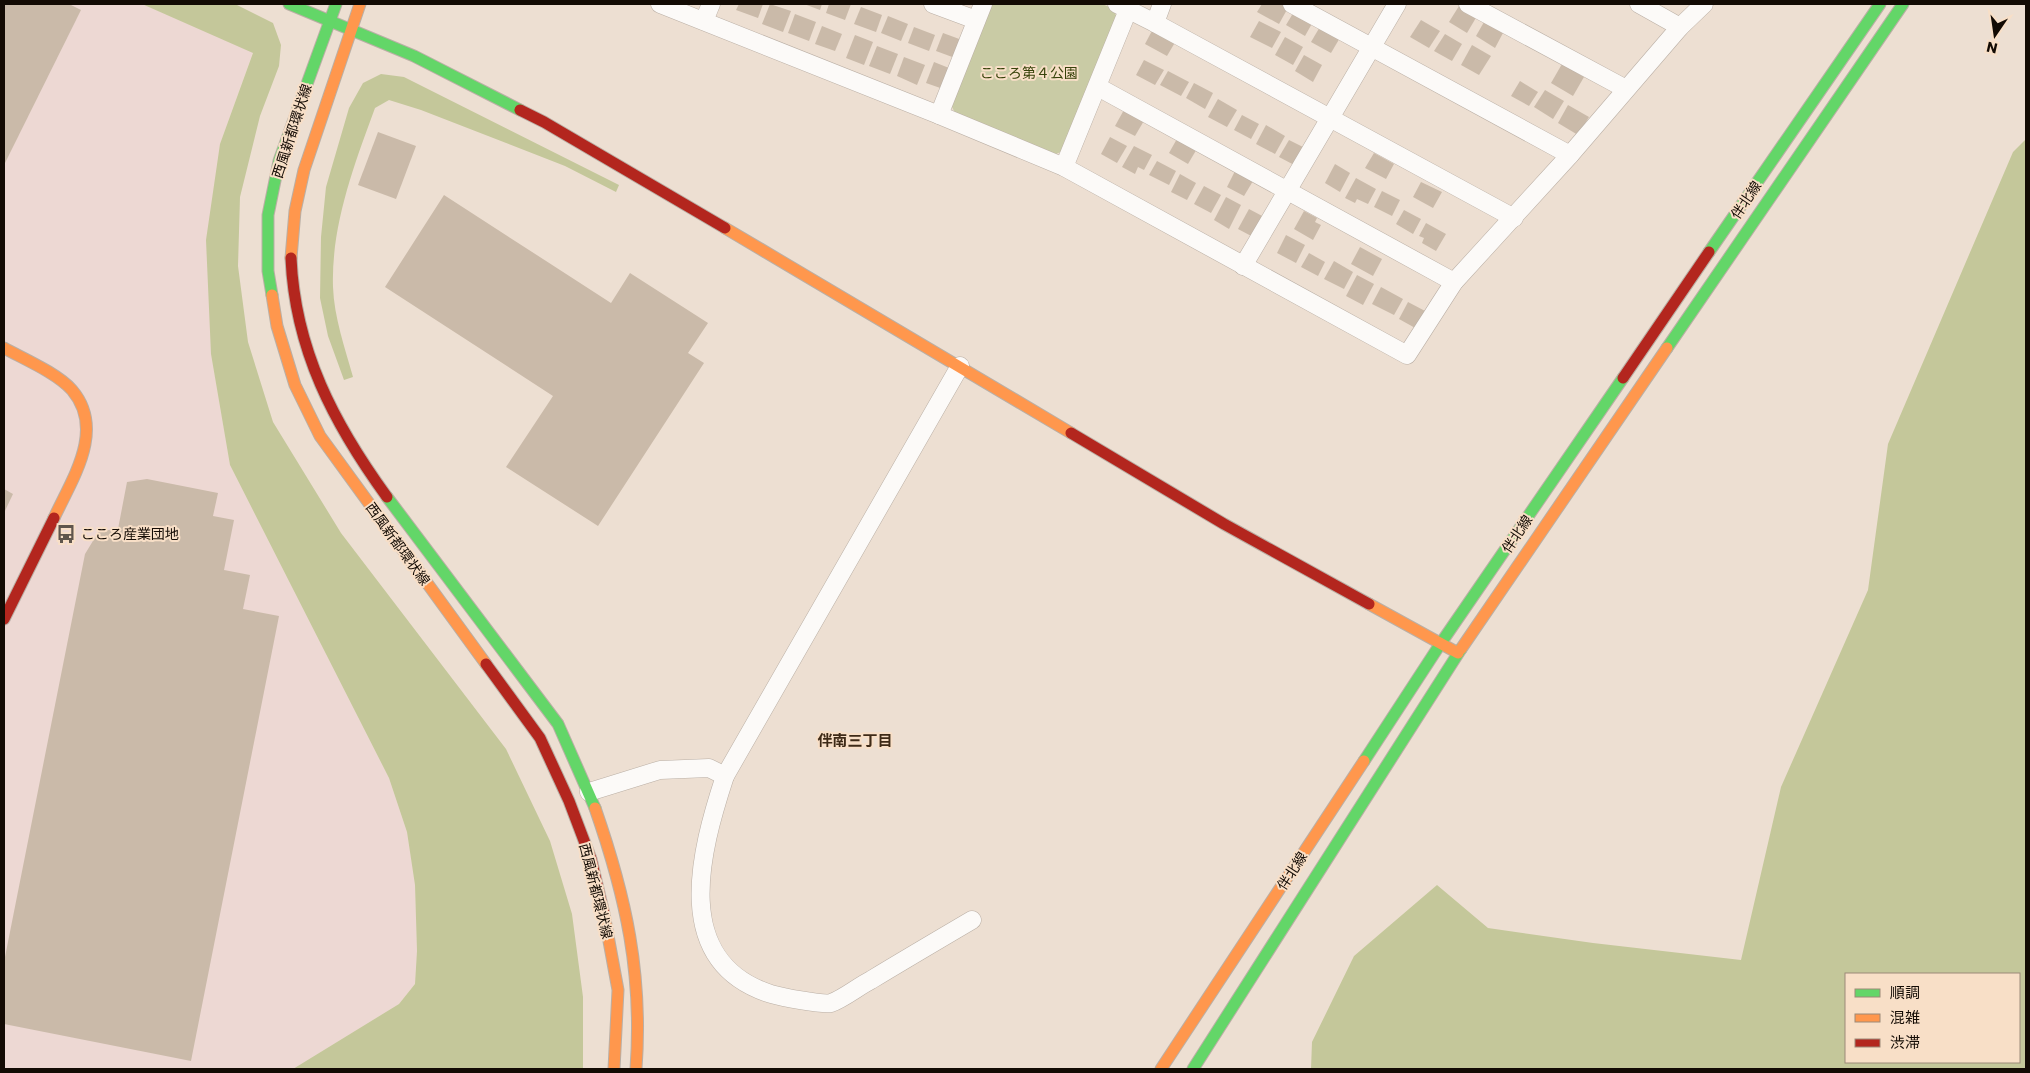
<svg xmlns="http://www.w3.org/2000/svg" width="2030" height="1073" viewBox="0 0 2030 1073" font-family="Poppins,'Noto Sans JP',sans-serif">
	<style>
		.industrial { fill: #edd8d3 }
		.green { fill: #c9cba5 }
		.forest { fill: #c4c79a; fill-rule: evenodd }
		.building { fill: #cabaa9 }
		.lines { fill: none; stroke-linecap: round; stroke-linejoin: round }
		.street-casing { stroke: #baafa5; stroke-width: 19 }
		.fast-casing { stroke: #baafa5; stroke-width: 13 }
		.slow-casing { stroke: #baafa5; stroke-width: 13 }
		.jam-casing { stroke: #baafa5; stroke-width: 13 }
		.street { stroke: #fcfaf8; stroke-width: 18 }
		.fast { stroke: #63d668; stroke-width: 11 }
		.slow { stroke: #ff974d; stroke-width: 11 }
		.jam { stroke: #b3261e; stroke-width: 11 }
		.labels { text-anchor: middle; stroke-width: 4; stroke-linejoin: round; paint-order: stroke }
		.park-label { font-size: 14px; fill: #37420a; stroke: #f8dfc7 }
		.street-label { font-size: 14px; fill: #130b04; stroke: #f8dfc7 }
		.poi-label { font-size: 14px; fill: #130b04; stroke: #f8dfc7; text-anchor: start }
		.neighbourhood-label { font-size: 15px; font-weight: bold; fill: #3e2a17; stroke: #f8dfc7 }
	</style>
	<rect width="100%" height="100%" fill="#eddfd2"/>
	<polygon class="industrial" points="4,4 142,4 253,52 220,144 211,354 230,465 389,778 407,832 415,885 417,951 415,984 399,1004 293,1069 4,1069"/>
	<polygon class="green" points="989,4 1102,4 1112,8 1118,19 1068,149 1056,154 955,113 950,103"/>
	<g class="forest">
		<polygon points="142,4 235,4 273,23 281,45 279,66 260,116 240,197 238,266 248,342 273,422 341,533 506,749 550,841 572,914 583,997 583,1069 293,1069 399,1004 415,984 417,951 415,885 407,832 389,778 230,465 211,354 206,240 220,144 253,53"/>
		<path d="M 381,74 L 404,77 L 619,185 L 616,192 L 565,166 L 421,110 L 389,100 L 375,108 C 354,165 331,226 333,287 C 334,317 345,348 353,377 L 344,380 L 328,336 L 320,298 L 321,237 L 326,187 L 349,108 L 363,83 Z"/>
		<path d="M 2026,139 L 2026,1069 L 1311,1069 L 1312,1042 L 1354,956 L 1437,885 L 1488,928 L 1593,943 L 1741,960 L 1781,787 L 1868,590 L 1888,444 L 2013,152 ZM 1846,974 L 2019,974 L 2019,1062 L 1846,1062 Z"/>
	</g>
	<g class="building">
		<polygon points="4,4 69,4 81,10 4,165"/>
		<polygon points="739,4 763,4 758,18 736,10"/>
		<polygon points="770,4 791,11 783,32 762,24"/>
		<polygon points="804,4 822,4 820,10"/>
		<polygon points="829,4 851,4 845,20 826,13"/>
		<polygon points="1262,4 1284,4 1289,6 1279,24 1257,12"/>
		<polygon points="1459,6 1477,16 1467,33 1449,22"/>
		<polygon points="861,7 882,15 876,32 854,24"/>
		<polygon points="1295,10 1314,20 1305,36 1286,25"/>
		<polygon points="795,14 816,22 809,41 788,33"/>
		<polygon points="888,16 908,24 901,41 881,33"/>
		<polygon points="1421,20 1440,31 1429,48 1410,37"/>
		<polygon points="1259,21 1281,32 1272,48 1250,37"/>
		<polygon points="1484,22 1503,33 1495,48 1476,36"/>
		<polygon points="1321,25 1341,36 1331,53 1311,42"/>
		<polygon points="822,26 842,34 835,51 815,44"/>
		<polygon points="914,27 935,35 929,51 908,43"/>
		<polygon points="1154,27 1177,39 1167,56 1145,44"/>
		<polygon points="943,33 962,40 955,58 936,51"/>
		<polygon points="1445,34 1462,44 1452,61 1434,51"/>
		<polygon points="855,35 873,42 864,65 846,58"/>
		<polygon points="1285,37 1303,47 1293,65 1275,55"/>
		<polygon points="1472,45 1491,56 1479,75 1461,65"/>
		<polygon points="877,46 898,54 890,74 869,66"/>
		<polygon points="1304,55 1322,65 1313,82 1295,71"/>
		<polygon points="904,57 925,65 917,85 897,76"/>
		<polygon points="1144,60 1164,70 1155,85 1136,75"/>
		<polygon points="934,62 954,70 946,90 926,83"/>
		<polygon points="1562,64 1584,77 1573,96 1551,83"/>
		<polygon points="1168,71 1189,82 1181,96 1160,85"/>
		<polygon points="1520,81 1538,92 1529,106 1511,96"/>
		<polygon points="1194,83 1213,93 1205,109 1186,98"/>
		<polygon points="1545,90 1564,101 1553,119 1534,107"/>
		<polygon points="1218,99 1237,110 1227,127 1208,117"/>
		<polygon points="1568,105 1589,117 1578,135 1558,123"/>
		<polygon points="1125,108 1145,119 1135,136 1115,126"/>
		<polygon points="1242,115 1259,124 1251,139 1234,130"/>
		<polygon points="1266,125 1285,136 1275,154 1256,144"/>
		<polygon points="378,132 416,146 396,199 358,185"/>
		<polygon points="1110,137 1127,146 1117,163 1101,154"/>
		<polygon points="1178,137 1198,147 1188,164 1169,153"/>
		<polygon points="1289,140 1307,149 1298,167 1279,157"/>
		<polygon points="1134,146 1152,155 1144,170 1138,167 1135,174 1122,167"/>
		<polygon points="1374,153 1394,164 1386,179 1365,168"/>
		<polygon points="1157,161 1176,171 1169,185 1149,175"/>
		<polygon points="1335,164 1350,173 1340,192 1325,183"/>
		<polygon points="1235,171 1253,181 1244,196 1227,187"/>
		<polygon points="1180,174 1196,183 1187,200 1171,192"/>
		<polygon points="1356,178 1376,189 1368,204 1357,199 1355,203 1345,198"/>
		<polygon points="1421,182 1442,192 1433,208 1413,197"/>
		<polygon points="1204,186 1221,195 1211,213 1194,204"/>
		<polygon points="1382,191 1400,200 1392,216 1374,207"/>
		<polygon points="444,195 611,303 630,273 708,323 688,353 704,363 598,526 506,467 553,396 385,287"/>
		<polygon points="1226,197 1241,205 1229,229 1214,220"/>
		<polygon points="1249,209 1266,218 1255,238 1238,229"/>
		<polygon points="1404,210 1421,219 1413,234 1396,224"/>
		<polygon points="1304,211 1317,218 1315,222 1321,225 1313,240 1294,229"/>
		<polygon points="1426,223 1446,234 1436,251 1422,243 1424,238 1419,236"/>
		<polygon points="1286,235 1305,245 1296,263 1277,253"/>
		<polygon points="1360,247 1382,259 1373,276 1351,264"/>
		<polygon points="1309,253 1325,262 1318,276 1301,267"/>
		<polygon points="1334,261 1353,272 1344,289 1324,279"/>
		<polygon points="1357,275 1374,284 1363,305 1346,296"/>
		<polygon points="1381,287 1403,299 1394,315 1372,304"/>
		<polygon points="1408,302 1427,312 1417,329 1399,319"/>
		<polygon points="147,479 218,493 213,516 234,520 224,570 250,575 243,609 279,616 191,1061 4,1024 4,962 85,554 99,531 118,529 127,482"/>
		<polygon points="4,489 13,494 4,513"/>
	</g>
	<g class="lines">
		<g class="street-casing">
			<g id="street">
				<polyline points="660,4 939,115 983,4"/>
				<polyline points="933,4 976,20"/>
				<polyline points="1117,4 1155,23 1514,218"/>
				<polyline points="1292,4 1570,155"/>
				<polyline points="1468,4 1626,89"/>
				<polyline points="1639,4 1680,27"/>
				<polyline points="704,21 711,4"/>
				<polyline points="1155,23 1162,4"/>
				<polyline points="1098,87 1454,282"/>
				<polyline points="939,115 1064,167 1407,355 1454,282 1570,155 1680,27 1704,4"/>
				<polyline points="1064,167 1128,10"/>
				<polyline points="1243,266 1397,4"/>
				<path d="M 960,366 L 725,776 C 700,852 670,962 771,994 C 781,997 823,1005 831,1003 C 843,999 859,986 871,980 C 904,960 938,940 972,920"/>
				<polyline points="589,792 660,770 709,768 725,776"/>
			</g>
		</g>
		<g class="fast-casing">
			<g id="fast">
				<polyline points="289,4 414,56 520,110"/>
				<polyline points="1709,252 1880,4"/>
				<polyline points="272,295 268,271 268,215 279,161 336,4"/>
				<polyline points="1667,348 1903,4"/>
				<polyline points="387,497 558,724 595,808"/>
				<polyline points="1364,761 1441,643 1623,378"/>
				<polyline points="1193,1069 1461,649"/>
			</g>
		</g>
		<g class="slow-casing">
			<g id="slow">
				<polyline points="725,228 1071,433"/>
				<polyline points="291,258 295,211 304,170 360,4"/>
				<polyline points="272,295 277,326 295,385 320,436 486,664"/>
				<path d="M 4,348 C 24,359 57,373 72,390 C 106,430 72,479 54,518"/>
				<polyline points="1369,604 1458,653"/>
				<polyline points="1461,649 1667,348"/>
				<path d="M 595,808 C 626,897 643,974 636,1069"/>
				<polyline points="604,914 618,990 614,1069"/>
				<polyline points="1161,1069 1364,761"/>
			</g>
		</g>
		<g class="jam-casing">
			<g id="jam">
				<polyline points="520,110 544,122 725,228"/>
				<path d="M 291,258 C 295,350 334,424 387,497"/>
				<polyline points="1623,378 1709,252"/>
				<polyline points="1071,433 1224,524 1369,604"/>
				<polyline points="4,619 54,518"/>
				<polyline points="486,664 540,738 569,801 591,859 604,914"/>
			</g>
		</g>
		<use href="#street" class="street"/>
		<use href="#fast" class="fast"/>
		<use href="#slow" class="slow"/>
		<use href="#jam" class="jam"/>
	</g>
	<defs>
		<g id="bus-bare" transform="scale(1.5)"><path d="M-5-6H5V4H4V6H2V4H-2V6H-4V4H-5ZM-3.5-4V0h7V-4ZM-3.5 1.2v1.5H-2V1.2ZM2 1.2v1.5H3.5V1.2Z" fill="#5f554c" stroke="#f8dfc7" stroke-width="2.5" paint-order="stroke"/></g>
	</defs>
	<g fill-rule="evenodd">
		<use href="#bus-bare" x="66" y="534"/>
	</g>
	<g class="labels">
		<g class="park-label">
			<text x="1029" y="78">こころ第４公園</text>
		</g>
		<g class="street-label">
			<text transform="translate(292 131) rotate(-72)" y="5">西風新都環状線</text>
			<text transform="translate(1746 200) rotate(-56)" y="5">伴北線</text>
			<text transform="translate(1517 534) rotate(-56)" y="5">伴北線</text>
			<text transform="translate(398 544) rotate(54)" y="5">西風新都環状線</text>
			<text transform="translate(1292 871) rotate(-57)" y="5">伴北線</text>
			<text transform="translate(596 891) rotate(76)" y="5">西風新都環状線</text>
		</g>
		<g class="poi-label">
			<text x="81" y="539">こころ産業団地</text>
		</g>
		<g class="neighbourhood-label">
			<text x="855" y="746">伴南三丁目</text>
		</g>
	</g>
	<rect width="2030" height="1073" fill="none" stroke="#130b04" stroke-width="10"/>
	<rect x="1845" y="973" width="175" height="90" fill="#f8dfc7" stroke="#9c8a79"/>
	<rect x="1855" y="989" width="25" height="8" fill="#63d668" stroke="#9c8a79"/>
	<text x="1890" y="998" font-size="15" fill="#130b04">順調</text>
	<rect x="1855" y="1014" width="25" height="8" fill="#ff974d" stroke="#9c8a79"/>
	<text x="1890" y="1023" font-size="15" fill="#130b04">混雑</text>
	<rect x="1855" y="1039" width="25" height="8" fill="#b3261e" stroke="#9c8a79"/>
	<text x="1890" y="1048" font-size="15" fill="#130b04">渋滞</text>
	<g transform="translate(1995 35) rotate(193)" stroke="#f8dfc7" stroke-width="4" paint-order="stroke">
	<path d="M0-4L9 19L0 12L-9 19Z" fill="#130b04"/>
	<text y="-8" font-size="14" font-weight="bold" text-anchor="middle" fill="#130b04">N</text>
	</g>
</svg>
